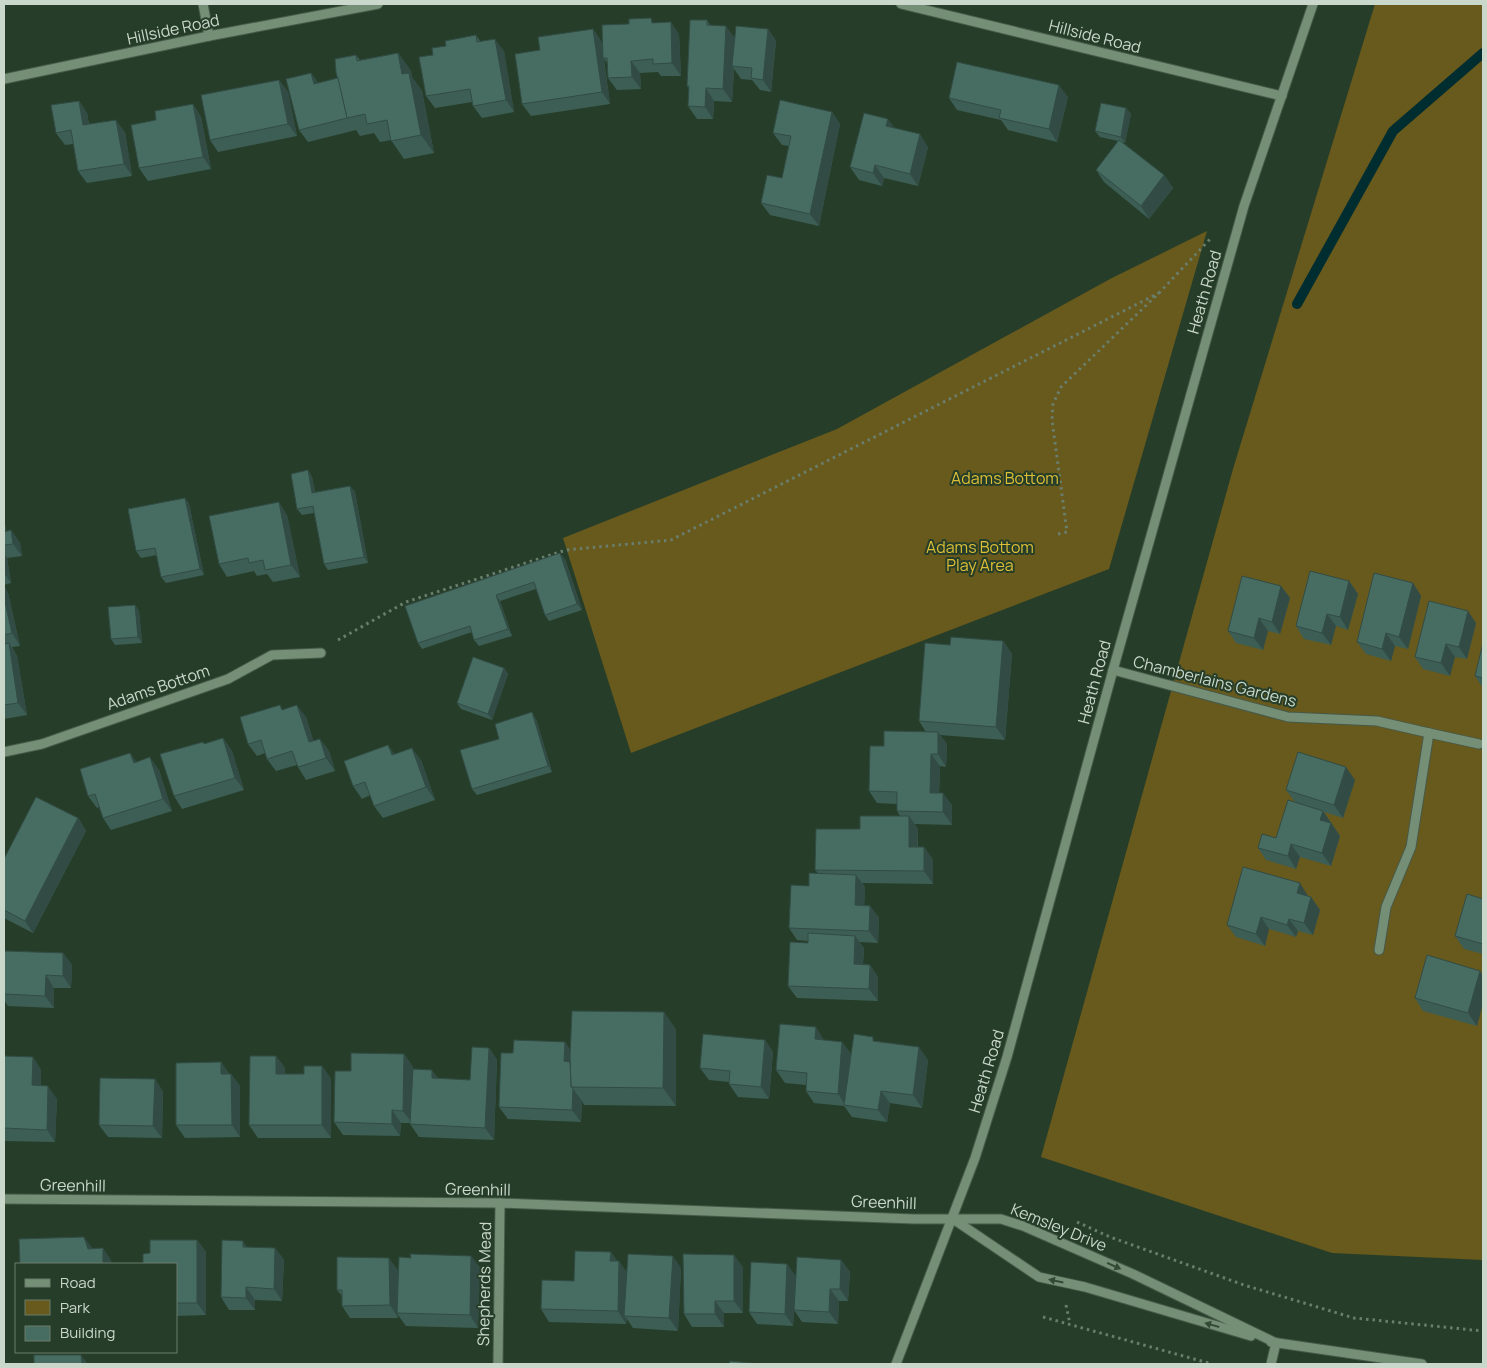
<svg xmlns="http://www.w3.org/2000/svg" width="1487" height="1368" viewBox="0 0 1487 1368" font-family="Manrope,sans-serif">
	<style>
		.green { fill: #68591d }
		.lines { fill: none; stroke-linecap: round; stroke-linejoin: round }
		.stream { stroke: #002d2f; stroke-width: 10 }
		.minor-casing { stroke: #465a49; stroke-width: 11 }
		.path { stroke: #6a7e6c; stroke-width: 3; stroke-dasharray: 2.5 4; stroke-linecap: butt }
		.minor { stroke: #758f77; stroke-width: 9 }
		.wall { fill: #3d5e54 }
		.shaded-wall { fill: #324c45 }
		.building { fill: #476d62; stroke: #324c45 }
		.oneway { fill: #324a35 }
		.labels { text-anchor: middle; stroke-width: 4; stroke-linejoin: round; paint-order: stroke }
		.street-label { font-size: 16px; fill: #cad8cb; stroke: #263e29 }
		.park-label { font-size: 16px; fill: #ddbe36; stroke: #263e29 }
	</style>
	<rect width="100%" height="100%" fill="#263e29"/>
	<g class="green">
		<polygon points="1375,4 1483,4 1483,1260 1332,1253 1041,1157 1233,469"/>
		<polygon points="1207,231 1109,569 631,753 563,538 837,429 1110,279"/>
	</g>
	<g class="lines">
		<polyline class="stream" points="1297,304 1393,131 1483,53"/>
		<g class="minor-casing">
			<g id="minor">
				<polyline points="203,4 209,36"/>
				<polyline points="901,4 1282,96"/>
				<polyline points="4,79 209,36 378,4"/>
				<polyline points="1113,670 1288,717 1377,721 1429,733 1411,847 1386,907 1379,950"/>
				<polyline points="1429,733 1479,744"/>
				<polyline points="4,752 42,744 228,679 272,655 321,653"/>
				<polyline points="4,1199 500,1203 914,1219 1001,1219 1023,1226 1133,1274 1276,1343"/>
				<polyline points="953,1219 1039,1277 1085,1287 1251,1336"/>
				<polyline points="1271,1342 1422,1364"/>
				<polyline points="498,1364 500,1203"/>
				<polyline points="896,1364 975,1158 1007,1057 1113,670 1244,206 1313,4"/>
				<polyline points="1271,1364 1276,1343"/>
			</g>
		</g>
		<g class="path">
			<polyline points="1058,534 1067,532 1052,420 1053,404 1061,387 1159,293 1212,237"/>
			<polyline points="338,640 406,602 566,550 671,540 1159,293"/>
			<polyline points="1077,1222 1110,1237 1244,1285 1354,1318 1483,1331"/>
			<polyline points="1066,1305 1070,1324"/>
			<polyline points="1043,1317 1212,1364"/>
		</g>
		<use href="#minor" class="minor"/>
	</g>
	<g class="wall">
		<polygon points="707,20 710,25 735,38 768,29 776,41 771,92 760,90 752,80 741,79 734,69 732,102 714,101 713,119 697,119 688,106 689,89 687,86"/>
		<polygon points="655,23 679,34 681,76 661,76 658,72 640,73 641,89 617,90 608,78 608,64 604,59 610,104 531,116 522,104 540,50 593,29 601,41 603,53"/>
		<polygon points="476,35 480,41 504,51 514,112 482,118 473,106 472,102 435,108 426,96 433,55 446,46"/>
		<polygon points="398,53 411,71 412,77 422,91 434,153 404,159 391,140 380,142 374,133 360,136 356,130 308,142 299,130 311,73 318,83 338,78 356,55 360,60"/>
		<polygon points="279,80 288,92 297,136 218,152 210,140"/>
		<polygon points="1068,97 1057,142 1008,130 1001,120 957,110 949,98"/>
		<polygon points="79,101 87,113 89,124 125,132 132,176 87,183 78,171 73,144 65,145 56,133"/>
		<polygon points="193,104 201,117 211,169 148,181 139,168 156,120"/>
		<polygon points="1126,108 1131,114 1125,143 1122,142 1164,175 1173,188 1149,219 1104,182 1096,170 1118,141 1100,137 1095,131"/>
		<polygon points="832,112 840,124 819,226 770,215 761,203 782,178 789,146 782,145 773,133"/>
		<polygon points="895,128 928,147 918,186 884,178 882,186 859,180 850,167"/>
		<polygon points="308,470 312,477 315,492 350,486 355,492 368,563 328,570 324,564 314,513 302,515 297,509"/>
		<polygon points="185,498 189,504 204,575 166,583 161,577 157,555 141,558 136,551"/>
		<polygon points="287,515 300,577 273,582 267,574 257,576 254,571 227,577 219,564"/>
		<polygon points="4,518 6,531 11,530 20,543 22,556 7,558 11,583 4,585"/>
		<polygon points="565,559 582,610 549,621 545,615 536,589 500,601 512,636 479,646 474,640 472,632 422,649 418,643 405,606"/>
		<polygon points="1349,581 1358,594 1348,630 1336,626 1331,645 1304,639 1296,626"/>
		<polygon points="1413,583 1421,596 1408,649 1395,646 1391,661 1366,654 1357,642"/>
		<polygon points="4,586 8,593 20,646 12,647 17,656 27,715 4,719"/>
		<polygon points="1281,586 1290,598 1280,634 1268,631 1263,650 1236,643 1228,631"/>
		<polygon points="135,605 139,611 142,643 115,645 111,639"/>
		<polygon points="1476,623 1467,659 1455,657 1450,676 1423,669 1415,657"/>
		<polygon points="1003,641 1012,654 1005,740 940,735 947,744 946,767 940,766 939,793 952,805 952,825 914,824 918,829 918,847 924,847 933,860 933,884 862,883 865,887 864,905 870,906 879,918 878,943 859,942 864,948 863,964 870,965 878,977 878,1001 797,998 788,986 808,943 808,941 797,940 789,928 809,886 818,873 815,870 860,829 900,816 897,811 897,804 877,803 869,791 884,746 926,732 919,721 950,645"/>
		<polygon points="1483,643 1483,688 1475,676"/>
		<polygon points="504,668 508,674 492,720 461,709 457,703"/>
		<polygon points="283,709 306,717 313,741 320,739 329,751 335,771 306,780 298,767 297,765 276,771 267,759 265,753 257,756 248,744"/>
		<polygon points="536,719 552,772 477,795 472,789 499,739"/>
		<polygon points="223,738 232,751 244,790 182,809 174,796 203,742 205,744"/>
		<polygon points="388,745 394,754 421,760 435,800 383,818 374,806 370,795 362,799 353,786"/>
		<polygon points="130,753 136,762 159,770 172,811 111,830 103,818 99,807 97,808 88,796"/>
		<polygon points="1355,780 1343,818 1324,812 1340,836 1331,866 1300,857 1296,869 1266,860 1258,848 1276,838 1295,802 1286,790"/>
		<polygon points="78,818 86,831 33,933 4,918 4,859"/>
		<polygon points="1308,896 1311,897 1320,910 1313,935 1298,931 1296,937 1269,929 1265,946 1236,937 1227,925"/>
		<polygon points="1483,899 1483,954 1464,949 1455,936"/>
		<polygon points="4,951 63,953 72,965 71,988 54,988 54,1008 8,1006 4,1000"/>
		<polygon points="1480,971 1483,976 1477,1026 1423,1011 1415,998"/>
		<polygon points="664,1012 676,1030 676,1106 584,1105 582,1101 581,1122 508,1119 499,1107 513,1053 565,1042 570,1050"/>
		<polygon points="765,1040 773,1052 769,1099 738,1097 729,1084 729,1082 709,1080 700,1068"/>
		<polygon points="824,1040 842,1042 851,1054 876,1041 928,1060 922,1108 890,1103 887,1122 852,1117 844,1106 814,1103 806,1091 806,1085 785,1083 776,1070"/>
		<polygon points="489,1048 497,1060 494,1140 419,1137 410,1124 410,1123 401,1123 400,1136 343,1135 334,1122 351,1071 404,1054 413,1067 413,1069 438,1078 470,1080"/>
		<polygon points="4,1056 33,1057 41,1070 41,1086 57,1099 55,1142 4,1141"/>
		<polygon points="276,1056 285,1068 285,1074 304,1074 322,1066 331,1079 331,1138 258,1138 249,1125"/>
		<polygon points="221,1062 229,1074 231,1074 240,1086 240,1137 185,1138 176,1125"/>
		<polygon points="155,1079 163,1092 162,1138 108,1137 99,1125"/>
		<polygon points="197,1240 206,1252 206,1315 176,1316 176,1264 150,1253"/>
		<polygon points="247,1247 275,1248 284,1260 282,1301 255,1300 255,1310 229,1310 221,1297"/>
		<polygon points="611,1252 617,1261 627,1272 681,1268 678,1331 633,1328 627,1319 626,1324 549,1322 541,1309 574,1281"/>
		<polygon points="471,1256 480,1268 478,1328 406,1326 398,1315 398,1318 350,1318 342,1306 342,1296 337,1290 398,1270 411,1258"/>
		<polygon points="841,1260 850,1272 848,1301 839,1301 838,1324 802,1322 794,1310 793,1326 757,1324 749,1312 796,1276"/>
		<polygon points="743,1267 743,1313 724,1313 724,1327 692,1327 684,1314"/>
	</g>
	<g class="shaded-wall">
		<polygon points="671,22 679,34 681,76 672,63"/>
		<polygon points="726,26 735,38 732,66 734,69 732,102 723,89"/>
		<polygon points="593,29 601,41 610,104 602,92"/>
		<polygon points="768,29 776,41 771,92 763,80"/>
		<polygon points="495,39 504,51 514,112 506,100"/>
		<polygon points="398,53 411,71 412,77 422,91 434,153 421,135 402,74"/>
		<polygon points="631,61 640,73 641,89 632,77"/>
		<polygon points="311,73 320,86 314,84"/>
		<polygon points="279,80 288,92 297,136 288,124"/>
		<polygon points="1059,85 1068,97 1057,142 1049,129"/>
		<polygon points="706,88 714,101 713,119 705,107"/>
		<polygon points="79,101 87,113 91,138 83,125"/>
		<polygon points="193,104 201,117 211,169 203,157"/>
		<polygon points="1126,108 1131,114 1125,143 1121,137"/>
		<polygon points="832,112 840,124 819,226 810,214"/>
		<polygon points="888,119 897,131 886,126"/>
		<polygon points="116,120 125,132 132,176 124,164"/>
		<polygon points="920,134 928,147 918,186 910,174"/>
		<polygon points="875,165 884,178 882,186 873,173"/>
		<polygon points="1164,175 1173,188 1149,219 1141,206"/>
		<polygon points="308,470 312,477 317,499 312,493"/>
		<polygon points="350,486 355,492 368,563 364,557"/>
		<polygon points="185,498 189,504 204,575 200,569"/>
		<polygon points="279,502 287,515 300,577 291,565"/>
		<polygon points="4,518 7,536 4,532"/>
		<polygon points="11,530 20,543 22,556 13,544"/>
		<polygon points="560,553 565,559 582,610 577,604"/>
		<polygon points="4,554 7,558 11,583 4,573"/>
		<polygon points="1349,581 1358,594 1348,630 1340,617"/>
		<polygon points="1413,583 1421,596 1408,649 1399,637"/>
		<polygon points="4,586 8,593 20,646 12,633 4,598"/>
		<polygon points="1281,586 1290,598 1280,634 1272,622"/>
		<polygon points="496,595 500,601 512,636 508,629"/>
		<polygon points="135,605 139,611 142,643 138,637"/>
		<polygon points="1468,611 1476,623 1467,659 1459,647"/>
		<polygon points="1327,614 1336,626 1331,645 1322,633"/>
		<polygon points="1259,618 1268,631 1263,650 1254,638"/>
		<polygon points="1386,633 1395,646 1391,661 1382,649"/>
		<polygon points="1003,641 1012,654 1005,740 996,727"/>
		<polygon points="9,643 17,656 27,715 18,703"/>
		<polygon points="1446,644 1455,657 1450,676 1441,663"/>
		<polygon points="504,668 508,674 492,720 488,714"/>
		<polygon points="297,705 306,717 318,755 309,742"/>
		<polygon points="532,712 536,719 552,772 548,766"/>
		<polygon points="938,732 947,744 946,767 938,754"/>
		<polygon points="223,738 232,751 244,790 235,778"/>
		<polygon points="320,739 329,751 335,771 326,758"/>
		<polygon points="388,745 397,758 392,755"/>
		<polygon points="412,748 421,760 435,800 426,787"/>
		<polygon points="130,753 139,766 134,763"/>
		<polygon points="931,754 940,766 939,805 930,793"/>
		<polygon points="150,757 159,770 172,811 163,799"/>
		<polygon points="1346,767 1355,780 1343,818 1334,805"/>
		<polygon points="943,793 952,805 952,825 943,812"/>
		<polygon points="1323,811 1340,836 1331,866 1322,853 1320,820"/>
		<polygon points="909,816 918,829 917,859 909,847"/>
		<polygon points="78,818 86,831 33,933 25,921"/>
		<polygon points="1291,844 1300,857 1296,869 1288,856"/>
		<polygon points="924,847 933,860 933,884 924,871"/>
		<polygon points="856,875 865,887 864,917 855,905"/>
		<polygon points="1300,883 1308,896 1305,906 1297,893"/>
		<polygon points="1311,897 1320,910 1313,935 1304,923"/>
		<polygon points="870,906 879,918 878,943 869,931"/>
		<polygon points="1261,917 1269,929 1265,946 1256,934"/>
		<polygon points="1289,919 1298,931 1296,937 1287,925"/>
		<polygon points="855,936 864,948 862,977 854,964"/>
		<polygon points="63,953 72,965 71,988 63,976"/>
		<polygon points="870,965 878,977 878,1001 869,989"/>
		<polygon points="1480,971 1483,976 1483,1004 1477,1026 1468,1013"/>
		<polygon points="46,975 54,988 54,1008 45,996"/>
		<polygon points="664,1012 676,1030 676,1106 663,1088"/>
		<polygon points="816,1027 824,1040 815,1039"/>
		<polygon points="765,1040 773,1052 769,1099 761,1087"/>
		<polygon points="565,1042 574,1055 573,1074 564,1061"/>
		<polygon points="842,1042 851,1054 846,1106 838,1094"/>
		<polygon points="919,1047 928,1060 922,1108 913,1095"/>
		<polygon points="489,1048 497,1060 494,1140 485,1128"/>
		<polygon points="404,1054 413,1067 412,1123 403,1111"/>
		<polygon points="276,1056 285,1068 285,1086 276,1074"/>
		<polygon points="33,1057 41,1070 41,1098 32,1085"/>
		<polygon points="221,1062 229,1075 221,1074"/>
		<polygon points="322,1066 331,1079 331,1138 322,1125"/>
		<polygon points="432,1070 441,1082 432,1078"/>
		<polygon points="231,1074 240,1086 240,1137 232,1125"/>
		<polygon points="155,1079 163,1092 162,1138 153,1126"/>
		<polygon points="48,1086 57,1099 55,1142 47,1130"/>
		<polygon points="573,1089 582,1101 581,1122 572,1110"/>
		<polygon points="881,1091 890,1103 887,1122 878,1110"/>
		<polygon points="392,1110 401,1123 400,1136 392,1124"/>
		<polygon points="84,1237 93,1249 88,1249"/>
		<polygon points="197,1240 206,1252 206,1315 197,1303"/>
		<polygon points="243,1241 252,1254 243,1247"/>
		<polygon points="103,1248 111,1260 112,1264 103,1264"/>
		<polygon points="275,1248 284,1260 282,1301 274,1289"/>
		<polygon points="611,1252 619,1265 619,1261 628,1274 624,1316 627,1319 626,1324 618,1311 610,1261"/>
		<polygon points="734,1255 743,1267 743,1313 734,1301"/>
		<polygon points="471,1256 480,1268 478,1328 470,1315"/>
		<polygon points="673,1256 681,1268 678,1331 669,1318"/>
		<polygon points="389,1258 398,1270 397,1313 398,1315 398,1318 390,1305"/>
		<polygon points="841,1260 850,1272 848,1301 840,1289"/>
		<polygon points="787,1264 796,1276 793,1326 785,1314"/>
		<polygon points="246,1287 255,1300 255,1310 246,1298"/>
		<polygon points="830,1289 839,1301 838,1324 829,1312"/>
		<polygon points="715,1301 724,1313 724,1327 715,1314"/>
		<polygon points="81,1355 88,1364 82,1364"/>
	</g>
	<g class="building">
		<polygon points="651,18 652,23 671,22 672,63 653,64 653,59 631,61 632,77 608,78 607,58 603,58 602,25 629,24 629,19"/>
		<polygon points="690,20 707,20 707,25 726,26 723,89 706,88 705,107 688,106 689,86 687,86"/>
		<polygon points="736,26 768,29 763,80 751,78 752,68 732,66"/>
		<polygon points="593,29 602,92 522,104 515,54 540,50 538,37"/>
		<polygon points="476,35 477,42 495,39 506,100 473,106 470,89 426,96 419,57 433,55 432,48 446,46 445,41"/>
		<polygon points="398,53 402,74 409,73 421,135 391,141 387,120 367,124 365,114 347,118 336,72 335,59 356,55 357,61"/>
		<polygon points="957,62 1059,85 1049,129 999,118 1001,110 949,98"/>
		<polygon points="311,73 314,84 338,78 347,118 299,130 286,79"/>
		<polygon points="279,80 288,124 210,140 201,95"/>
		<polygon points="780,100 832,112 810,214 761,203 767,175 782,178 791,136 773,133"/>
		<polygon points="79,101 83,125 116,120 124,164 78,171 71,130 56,133 51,105"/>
		<polygon points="1101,103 1126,108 1121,137 1095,131"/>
		<polygon points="193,104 203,157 139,168 131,125 156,120 155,111"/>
		<polygon points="864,113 888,119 886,126 920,134 910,174 875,165 873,173 850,167"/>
		<polygon points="1119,140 1164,175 1141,206 1096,170"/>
		<polygon points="308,470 312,493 350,486 364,557 324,564 313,506 297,509 291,474"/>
		<polygon points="185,498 200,569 161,577 155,548 136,551 128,509"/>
		<polygon points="279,502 291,565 265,570 263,560 249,563 248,558 219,564 209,516"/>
		<polygon points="11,530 13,544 4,545 4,532"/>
		<polygon points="560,553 577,604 545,615 534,582 496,595 508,629 474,640 470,626 418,643 405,606"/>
		<polygon points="1310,571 1349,581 1340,617 1327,614 1322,633 1296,626"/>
		<polygon points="1374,573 1413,583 1399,637 1386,633 1382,649 1357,642"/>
		<polygon points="1242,576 1281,586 1272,622 1259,618 1254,638 1228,631"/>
		<polygon points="4,598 12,633 4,635"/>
		<polygon points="1429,601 1468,611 1459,647 1446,644 1441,663 1415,657"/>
		<polygon points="135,605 138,637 111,639 108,607"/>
		<polygon points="951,637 1003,641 996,727 919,721 925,643 950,645"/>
		<polygon points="9,643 18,703 4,705 4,644"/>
		<polygon points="1483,643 1483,678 1475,676"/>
		<polygon points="473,657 504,668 488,714 457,703"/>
		<polygon points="280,705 282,710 297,705 309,742 320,739 326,758 298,767 292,751 267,759 261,740 248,744 240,717"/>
		<polygon points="532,712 548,766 472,789 460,750 499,739 495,724"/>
		<polygon points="884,731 938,732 938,754 931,754 930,793 943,793 943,812 897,811 897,792 869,791 870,746 884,746"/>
		<polygon points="223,738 235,778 174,796 160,754 203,742 204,744"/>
		<polygon points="388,745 392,755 412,748 426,787 374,806 365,782 353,786 344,761"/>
		<polygon points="1298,752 1346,767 1334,805 1286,790"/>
		<polygon points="130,753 134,763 150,757 163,799 103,818 95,794 88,796 80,769"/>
		<polygon points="36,797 78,818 25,921 4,910 4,859"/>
		<polygon points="1288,800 1323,811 1320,820 1331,823 1322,853 1291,844 1288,856 1258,848 1262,834 1276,838"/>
		<polygon points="860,816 909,816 909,847 924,847 924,871 815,870 816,829 860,829"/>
		<polygon points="1243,867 1300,883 1297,893 1311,897 1304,923 1289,919 1287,925 1261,917 1256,934 1227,925"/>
		<polygon points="809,873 856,875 855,905 870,906 869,931 789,928 791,885 809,886"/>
		<polygon points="1467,894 1483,899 1483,944 1455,936"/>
		<polygon points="808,933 855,936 854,964 870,965 869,989 788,986 790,942 808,943"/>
		<polygon points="4,951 63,953 63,976 46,975 45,996 4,994"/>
		<polygon points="1427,955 1480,971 1468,1013 1415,998"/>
		<polygon points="572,1011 664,1012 663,1088 571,1087 570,1056"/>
		<polygon points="780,1024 816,1027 815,1039 842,1042 838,1094 806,1091 807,1073 776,1070"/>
		<polygon points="703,1034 765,1040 761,1087 729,1084 730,1071 700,1068"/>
		<polygon points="854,1034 873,1037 873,1041 919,1047 913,1095 881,1091 878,1110 844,1105"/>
		<polygon points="514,1040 565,1042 564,1061 570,1062 571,1087 573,1089 572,1110 499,1107 501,1053 513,1053"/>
		<polygon points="472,1047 489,1048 485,1128 410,1124 413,1069 432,1070 432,1078 470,1080"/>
		<polygon points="351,1053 404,1054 403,1111 392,1110 392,1124 334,1122 335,1071 351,1071"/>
		<polygon points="4,1056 33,1057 32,1085 48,1086 47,1130 4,1128"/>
		<polygon points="250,1056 276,1056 276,1074 304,1074 304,1066 322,1066 322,1125 249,1125"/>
		<polygon points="221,1062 221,1074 231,1074 232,1125 176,1125 176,1063"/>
		<polygon points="100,1078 155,1079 153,1126 99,1125"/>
		<polygon points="84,1237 88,1249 103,1248 103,1264 20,1264 19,1239"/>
		<polygon points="150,1240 197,1240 197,1303 176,1303 176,1264 143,1264 143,1254 150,1253"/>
		<polygon points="222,1240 243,1241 243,1247 275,1248 274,1289 246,1287 246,1298 221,1297"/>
		<polygon points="575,1251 611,1252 610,1261 619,1261 618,1311 541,1309 542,1280 574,1281"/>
		<polygon points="410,1254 471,1256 470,1315 397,1313 399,1257 411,1258"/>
		<polygon points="628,1254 673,1256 669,1318 624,1316"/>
		<polygon points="683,1254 734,1255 734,1301 715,1301 715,1314 684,1314"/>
		<polygon points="337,1257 389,1258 390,1305 342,1306 342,1290 337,1290"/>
		<polygon points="797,1257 841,1260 840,1289 830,1289 829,1312 794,1310"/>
		<polygon points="751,1262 787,1264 785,1314 749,1312"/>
		<polygon points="34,1355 81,1355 82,1364 34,1364"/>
		<polygon points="730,1361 760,1364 729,1364"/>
	</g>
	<defs><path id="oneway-solid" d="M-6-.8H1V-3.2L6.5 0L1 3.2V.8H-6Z" transform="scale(1.25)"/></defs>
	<g class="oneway">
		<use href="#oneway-solid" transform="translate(1114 1266) rotate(24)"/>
		<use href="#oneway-solid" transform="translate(1056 1281) rotate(-168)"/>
		<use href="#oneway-solid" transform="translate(1212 1325) rotate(-164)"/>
	</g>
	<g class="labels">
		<g class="street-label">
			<text transform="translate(173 29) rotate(-12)" y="6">Hillside Road</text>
			<text transform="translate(1095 36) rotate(14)" y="6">Hillside Road</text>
			<text transform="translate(1204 292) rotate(-74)" y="6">Heath Road</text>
			<text transform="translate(1215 681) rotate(14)" y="6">Chamberlains Gardens</text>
			<text transform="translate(1094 682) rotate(-75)" y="6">Heath Road</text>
			<text transform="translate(158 687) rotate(-19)" y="6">Adams Bottom</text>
			<text transform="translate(986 1071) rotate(-73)" y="6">Heath Road</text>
			<text transform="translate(73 1185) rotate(1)" y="6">Greenhill</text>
			<text transform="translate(478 1189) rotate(1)" y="6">Greenhill</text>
			<text transform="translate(884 1202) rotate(2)" y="6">Greenhill</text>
			<text transform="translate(1059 1227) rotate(22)" y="6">Kemsley Drive</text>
			<text transform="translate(484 1284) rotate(-89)" y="6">Shepherds Mead</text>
		</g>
		<g class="park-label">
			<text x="1005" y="484">Adams Bottom</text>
			<text x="980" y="553">Adams Bottom<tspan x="980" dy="18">Play Area</tspan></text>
		</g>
	</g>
	<rect width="1487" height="1368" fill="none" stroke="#cad8cb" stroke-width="10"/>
	<rect x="15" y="1263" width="162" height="90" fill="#263e29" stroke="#687c6a"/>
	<rect x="25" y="1279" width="25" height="8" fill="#758f77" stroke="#687c6a"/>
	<text x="60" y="1288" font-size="15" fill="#cad8cb">Road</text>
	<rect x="25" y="1300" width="25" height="15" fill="#68591d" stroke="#687c6a"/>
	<text x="60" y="1313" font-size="15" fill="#cad8cb">Park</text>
	<rect x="25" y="1326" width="25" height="15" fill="#476d62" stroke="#687c6a"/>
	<text x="60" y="1338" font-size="15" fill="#cad8cb">Building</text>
</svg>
